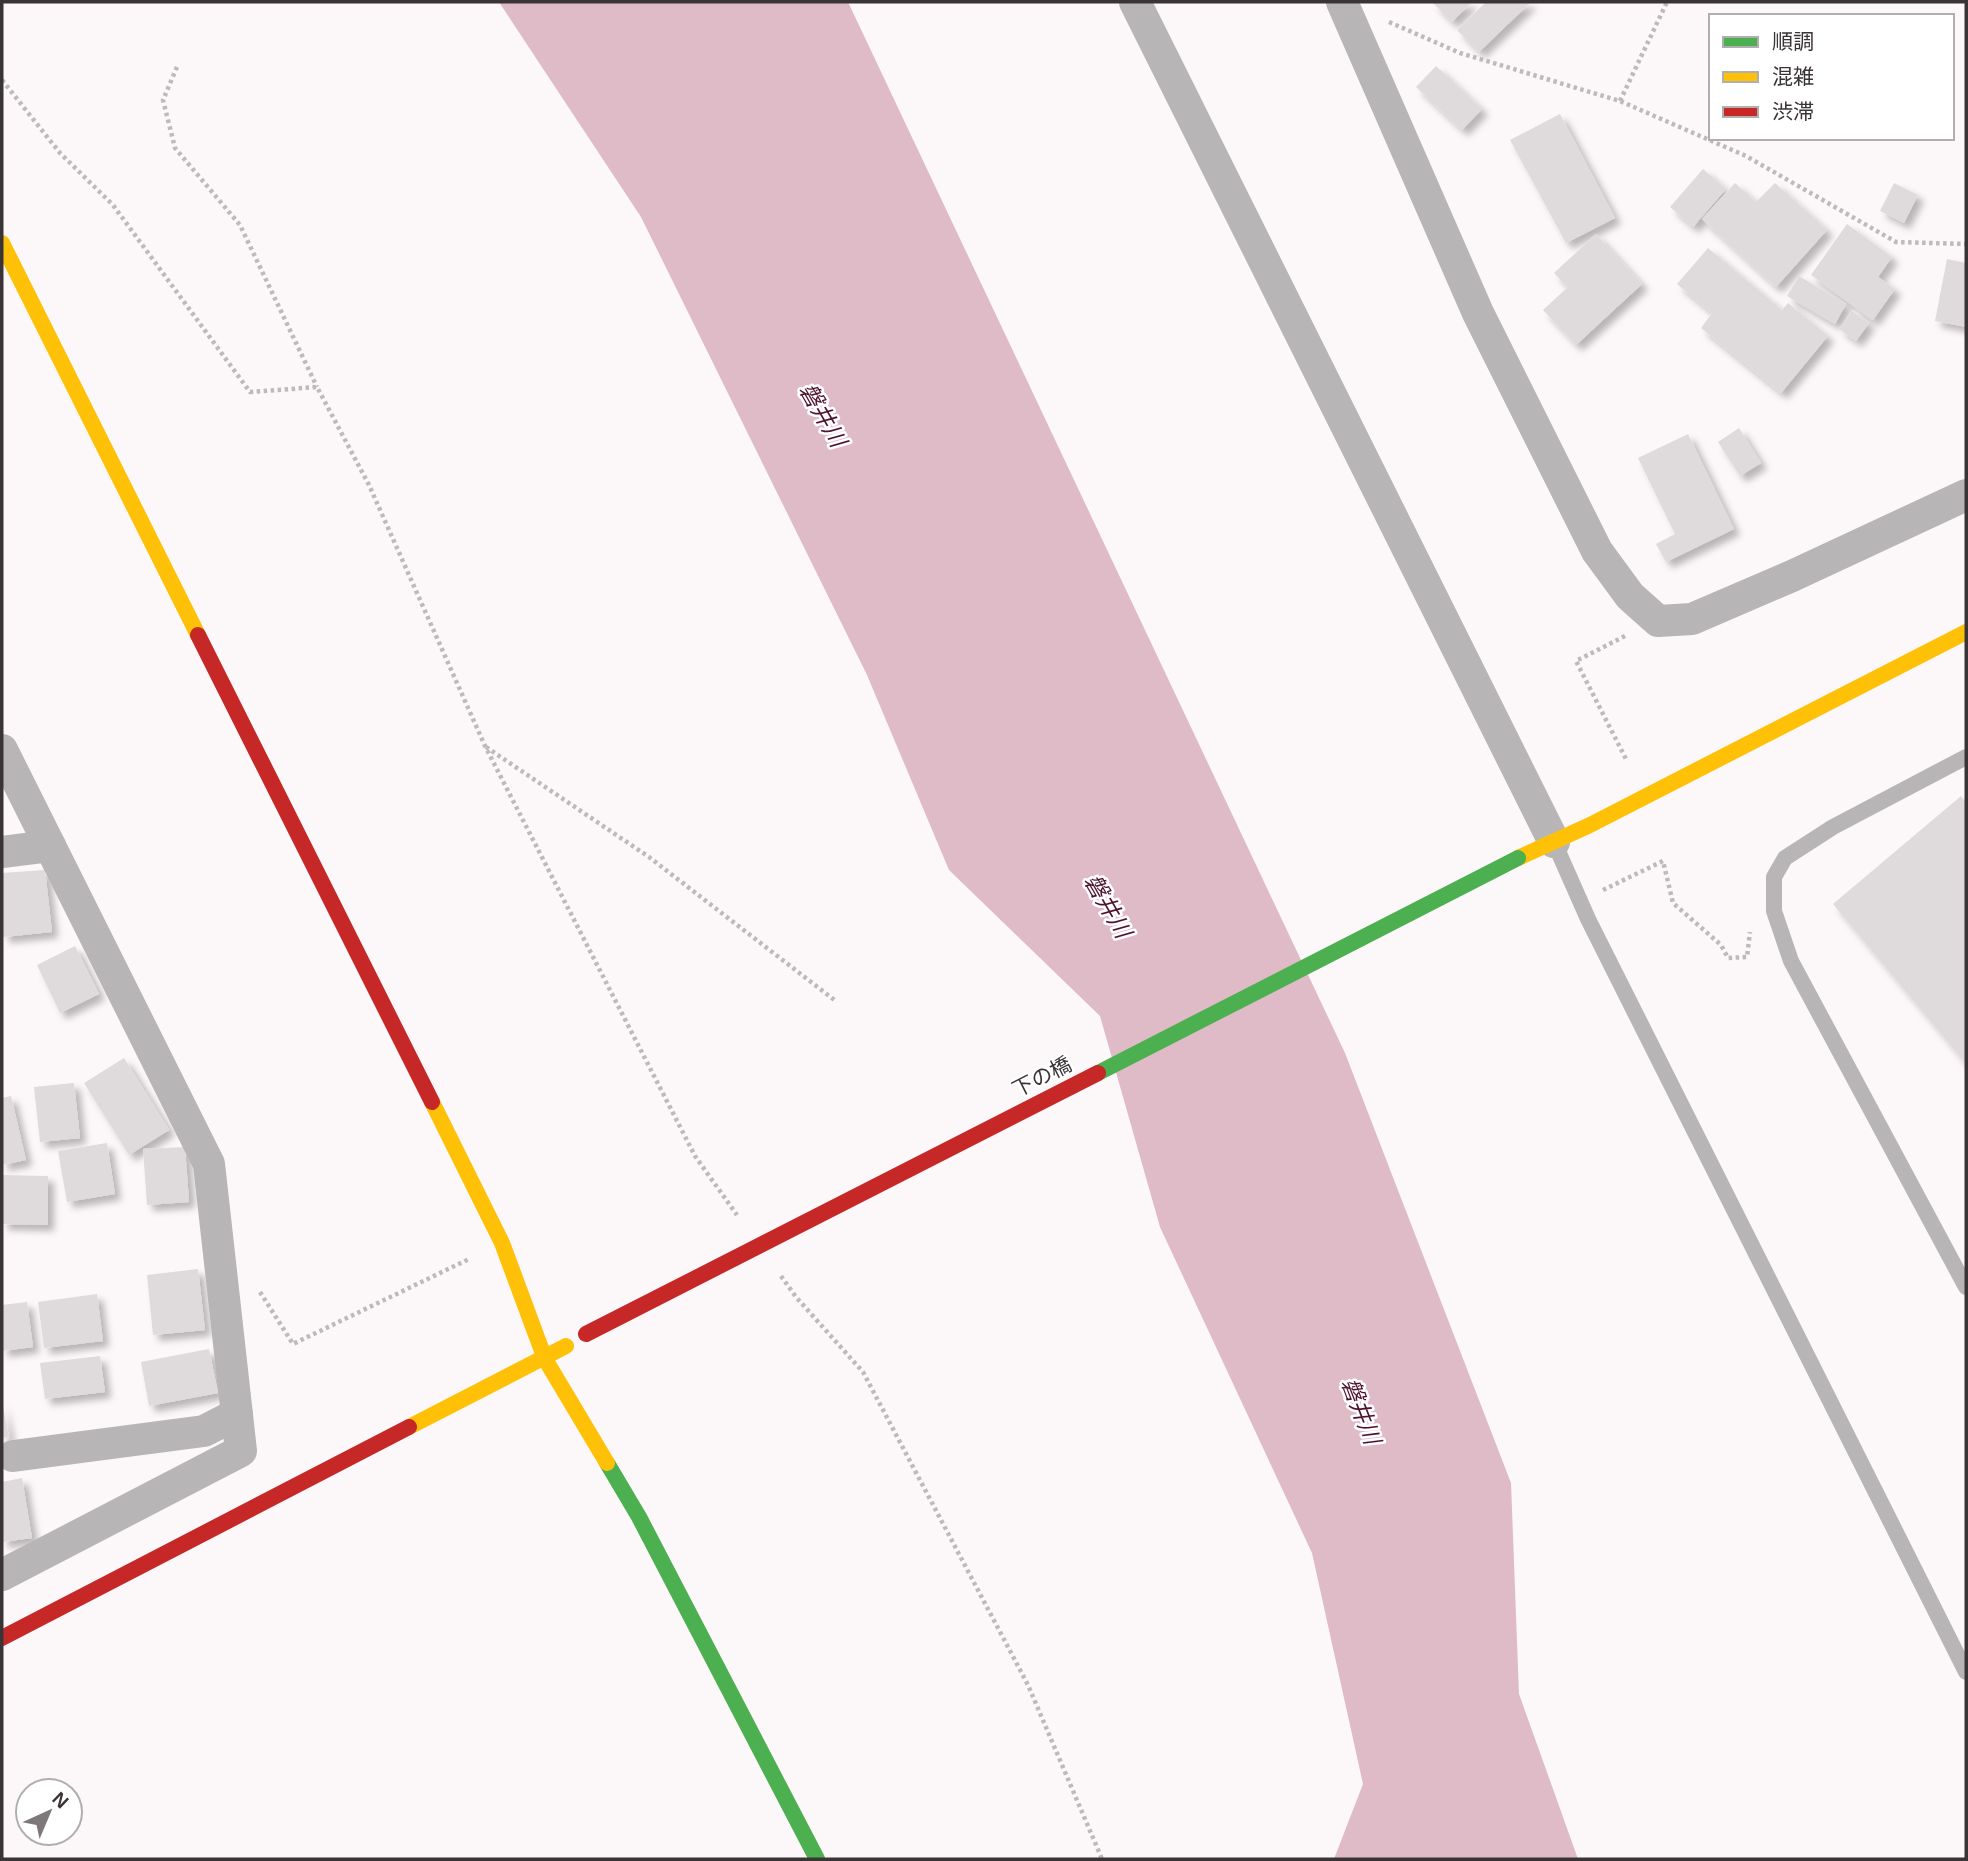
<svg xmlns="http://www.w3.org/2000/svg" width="1968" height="1861" viewBox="0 0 1968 1861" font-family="Arial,'Noto Sans JP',sans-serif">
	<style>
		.water { fill: #dfbac7 }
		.building { fill: #dfdadc; filter: url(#shadow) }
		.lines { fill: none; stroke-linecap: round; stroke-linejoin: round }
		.path { stroke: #bdbabb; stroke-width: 4.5; stroke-dasharray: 3.5 3.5; stroke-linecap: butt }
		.lane { stroke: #b7b5b6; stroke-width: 16 }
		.street { stroke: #b7b5b6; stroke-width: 32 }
		.fast { stroke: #4caf50; stroke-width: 16 }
		.slow { stroke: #ffc107; stroke-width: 16 }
		.jam { stroke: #c62828; stroke-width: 16 }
		.fast-bridge { stroke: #4caf50; stroke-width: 16 }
		.jam-bridge { stroke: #c62828; stroke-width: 16 }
		.labels { text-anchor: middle; stroke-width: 5; stroke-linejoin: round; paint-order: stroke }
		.street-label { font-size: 21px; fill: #3a3436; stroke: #fff }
		.water-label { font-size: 23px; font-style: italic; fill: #4f122e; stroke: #fff }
	</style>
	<defs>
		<filter id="shadow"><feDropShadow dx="6" dy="6" stdDeviation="3.5" flood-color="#0004"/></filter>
	</defs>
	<rect width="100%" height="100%" fill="#fcf7f9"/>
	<polygon class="water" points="499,2 848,2 1345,1053 1511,1483 1519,1694 1578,1859 1334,1859 1363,1784 1312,1553 1160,1227 1100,1016 949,870 867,675 641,217"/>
	<g class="building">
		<polygon points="1432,2 1472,2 1452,22"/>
		<polygon points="1486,2 1531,2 1479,52 1457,30"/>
		<polygon points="1436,66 1482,109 1462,130 1416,87"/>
		<polygon points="1560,114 1615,218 1566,243 1510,140"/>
		<polygon points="1703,169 1726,189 1693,227 1670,207"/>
		<polygon points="1735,183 1756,202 1775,183 1827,230 1776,287 1702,219"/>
		<polygon points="1894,183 1918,195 1904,223 1880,211"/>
		<polygon points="1847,224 1892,257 1878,277 1895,289 1873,320 1811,275"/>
		<polygon points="1596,234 1642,284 1576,345 1543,310 1568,287 1554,273"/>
		<polygon points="1708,248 1782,310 1788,303 1828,336 1781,393 1701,328 1712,313 1677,284"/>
		<polygon points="1947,259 1966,263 1966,327 1935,321"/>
		<polygon points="1799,276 1846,304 1835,324 1787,296"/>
		<polygon points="1852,311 1869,323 1856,341 1839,329"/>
		<polygon points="1739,428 1761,463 1740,476 1718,442"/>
		<polygon points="1688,434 1734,529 1666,562 1656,544 1675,534 1638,458"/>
		<polygon points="1961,796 1966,803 1966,1064 1833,904"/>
		<polygon points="45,870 52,932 3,937 2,873"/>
		<polygon points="75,946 99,994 60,1013 37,965"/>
		<polygon points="124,1058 169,1130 129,1155 84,1083"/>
		<polygon points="74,1083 80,1138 40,1142 34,1087"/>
		<polygon points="11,1096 26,1160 2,1165 2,1098"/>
		<polygon points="107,1143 115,1194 67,1202 58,1151"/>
		<polygon points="185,1147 189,1202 147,1205 143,1149"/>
		<polygon points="2,1175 48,1176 48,1225 2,1224"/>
		<polygon points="198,1269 205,1330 153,1335 147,1275"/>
		<polygon points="97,1294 103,1341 44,1348 38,1302"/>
		<polygon points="27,1302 33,1347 2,1351 2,1305"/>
		<polygon points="209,1349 218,1393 149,1406 141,1362"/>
		<polygon points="100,1356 105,1392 45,1399 40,1363"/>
		<polygon points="2,1401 9,1437 2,1438"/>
		<polygon points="22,1478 32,1538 2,1542 2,1482"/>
	</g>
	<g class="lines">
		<g class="path">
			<polyline points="1389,22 1460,53 1620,101 1746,156 1896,242 1966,244"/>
			<polyline points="177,67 163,100 175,148 240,225 317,387"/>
			<polyline points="2,80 60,153 113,205 250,392 317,387 369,485 485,746 695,1156 737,1215"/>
			<polyline points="1620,101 1667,2"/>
			<polyline points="1625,636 1576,661 1627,761"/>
			<polyline points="486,747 649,857 837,1002"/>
			<polyline points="1603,890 1663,861 1673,903 1721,945 1728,958 1747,957 1750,932"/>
			<polyline points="781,1276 796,1297 863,1372 1028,1685 1102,1859"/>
			<polyline points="260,1292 293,1344 469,1259"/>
		</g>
		<g class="lane">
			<polyline points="1966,757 1833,827 1785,858 1774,877 1774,911 1791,961 1966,1287"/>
			<polyline points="1554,842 1588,919 1966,1672"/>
		</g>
		<g class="street">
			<polyline points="1135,2 1554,842"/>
			<polyline points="1342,2 1478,313 1597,551 1630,596 1658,621 1692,619 1792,576 1966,495"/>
			<polyline points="2,750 209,1164 241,1451 2,1575"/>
			<polyline points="2,852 50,846"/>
			<polyline points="13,1456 204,1431 237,1414"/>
		</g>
		<polyline class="fast" points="607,1463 639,1517 817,1859"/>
		<g class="slow">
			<polyline points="2,243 198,635"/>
			<polyline points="1518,858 1590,825 1966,632"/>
			<polyline points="432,1102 502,1243 545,1359 607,1463"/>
			<polyline points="409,1427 566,1346"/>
		</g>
		<g class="jam">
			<polyline points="198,635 432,1102"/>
			<polyline points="2,1638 409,1427"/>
		</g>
		<polyline class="fast-bridge" points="1098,1073 1518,858"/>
		<polyline class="jam-bridge" points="586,1334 1098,1073"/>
	</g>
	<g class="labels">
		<g class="street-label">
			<text transform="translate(1042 1077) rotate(-27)" y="7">下の橋</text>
		</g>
		<g class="water-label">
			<text transform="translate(823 415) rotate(60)" y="8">磐井川</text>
			<text transform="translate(1108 906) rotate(60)" y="8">磐井川</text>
			<text transform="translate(1361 1411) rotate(69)" y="8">磐井川</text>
		</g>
	</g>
	<rect width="1968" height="1861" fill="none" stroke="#3a3436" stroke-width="7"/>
	<rect x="1709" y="14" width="245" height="126" fill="#ffffff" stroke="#b0aeaf" stroke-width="2"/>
	<rect x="1723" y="37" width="35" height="10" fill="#4caf50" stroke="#b0aeaf" stroke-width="2"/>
	<text x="1772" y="49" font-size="21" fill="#3a3436">順調</text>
	<rect x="1723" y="72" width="35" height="10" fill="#ffc107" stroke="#b0aeaf" stroke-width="2"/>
	<text x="1772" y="84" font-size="21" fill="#3a3436">混雑</text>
	<rect x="1723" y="107" width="35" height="10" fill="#c62828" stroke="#b0aeaf" stroke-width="2"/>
	<text x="1772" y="119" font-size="21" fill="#3a3436">渋滞</text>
	<g transform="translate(49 1812) rotate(44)"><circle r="33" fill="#ffffff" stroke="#b0aeaf" stroke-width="2"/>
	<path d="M0-5L12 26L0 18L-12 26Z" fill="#7e787a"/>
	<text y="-10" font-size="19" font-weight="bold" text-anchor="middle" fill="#3a3436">N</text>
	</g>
</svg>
